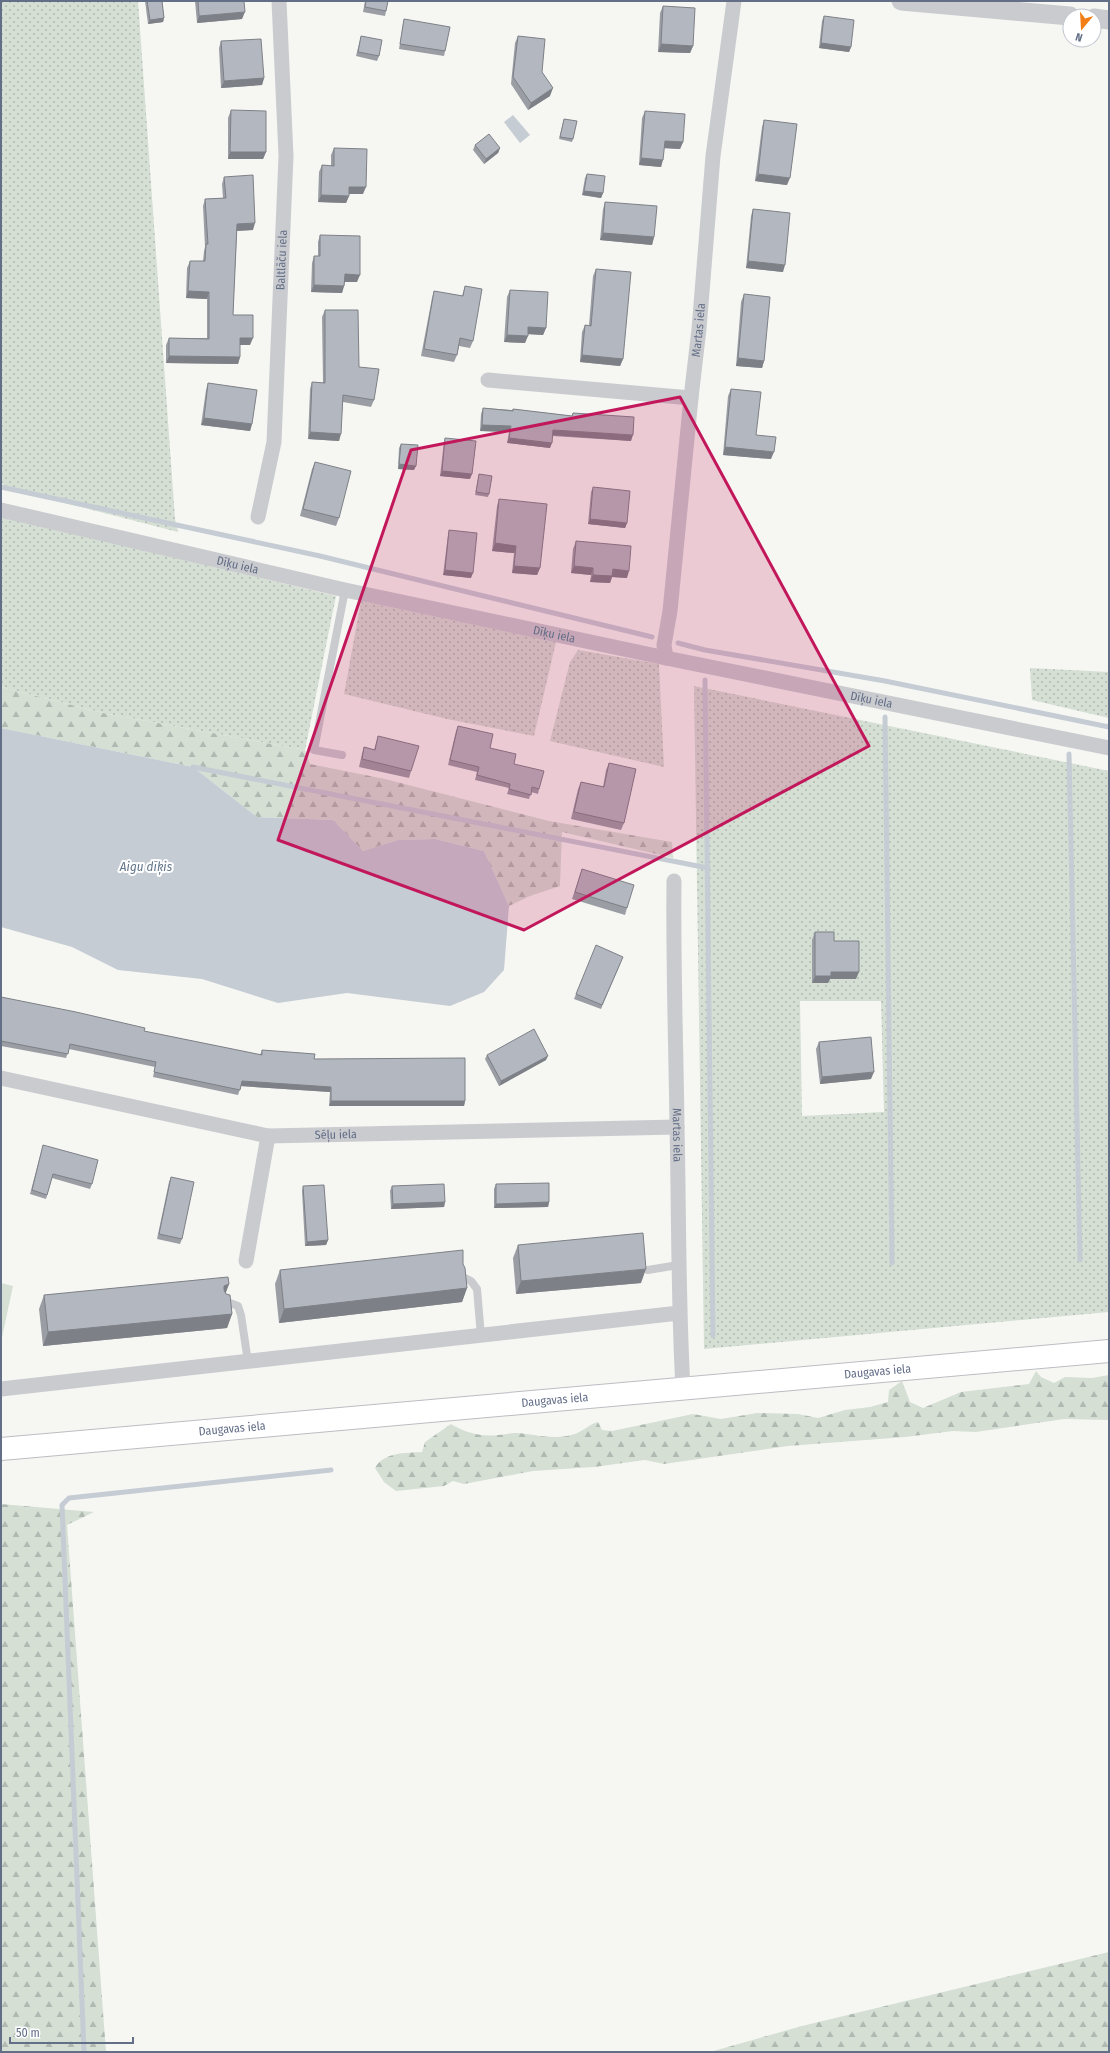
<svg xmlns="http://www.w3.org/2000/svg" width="1110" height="2053" viewBox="0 0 1110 2053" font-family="'Fira Sans Condensed',sans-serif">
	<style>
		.grass { fill: url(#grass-dots); fill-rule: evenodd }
		.forest { fill: url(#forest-firs) }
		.pitch { fill: #d5dfd4 }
		.water { fill: #c6ccd4 }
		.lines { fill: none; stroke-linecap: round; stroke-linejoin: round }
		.stream { stroke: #c6ccd4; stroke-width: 5 }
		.primary-casing { stroke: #bbbdc2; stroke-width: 24 }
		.service { stroke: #c9cbcf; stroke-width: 8 }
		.minor { stroke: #c9cbcf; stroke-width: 15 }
		.tertiary { stroke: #c9cbcf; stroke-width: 19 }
		.primary { stroke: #fff; stroke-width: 22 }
		.wall { fill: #9a9da4 }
		.shaded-wall { fill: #7d8086 }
		.building { fill: #b3b7bf; stroke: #7d8086 }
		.marked { fill: #c2185b; fill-opacity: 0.2; stroke: #c2185b; stroke-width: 3; stroke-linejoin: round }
		.labels { text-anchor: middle; stroke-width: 4; stroke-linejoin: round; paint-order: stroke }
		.street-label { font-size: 12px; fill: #636e87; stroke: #fff }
		.water-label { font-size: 13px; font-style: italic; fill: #63778b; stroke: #fff }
	</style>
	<defs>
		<pattern id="grass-dots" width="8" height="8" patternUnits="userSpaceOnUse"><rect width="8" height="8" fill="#d5dfd4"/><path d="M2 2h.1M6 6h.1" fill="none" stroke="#b0b9b2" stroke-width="1.8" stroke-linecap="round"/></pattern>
		<pattern id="forest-firs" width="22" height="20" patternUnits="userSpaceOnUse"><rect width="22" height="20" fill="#d5dfd4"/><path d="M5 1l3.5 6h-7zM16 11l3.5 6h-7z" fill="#b0b9b2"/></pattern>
	</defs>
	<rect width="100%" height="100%" fill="#f6f7f3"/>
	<g class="grass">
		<polygon points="1,1 138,1 175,519 178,532 7,488 1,482"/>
		<polygon points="1,516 336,596 305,750 103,713 1,687"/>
		<polygon points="361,601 556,642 534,736 447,719 344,694"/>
		<polygon points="578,650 659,664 664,767 550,741 570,662"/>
		<polygon points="1030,668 1109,672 1109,718 1032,700"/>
		<path d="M 694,686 L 1109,771 L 1109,1312 L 704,1349 ZM 800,1001 L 881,1001 L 884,1112 L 802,1116 Z"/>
	</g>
	<g class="forest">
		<polygon points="1,687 103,713 305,750 310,764 385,779 549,821 672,842 673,858 562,832 560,886 530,896 509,906 484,851 435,839 398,840 363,851 333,820 257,817 193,767 1,728"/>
		<path d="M 1036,1371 L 1041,1377 L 1054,1383 L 1065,1377 L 1092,1378 L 1109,1375 L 1109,1420 L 1064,1419 L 976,1432 L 953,1431 L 905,1437 L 788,1446 L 664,1464 L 645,1460 L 594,1467 L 533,1471 L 464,1484 L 453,1481 L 444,1486 L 396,1491 L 384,1482 L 375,1468 C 384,1452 404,1453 422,1452 L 425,1442 L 451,1424 C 466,1433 481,1437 498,1435 C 504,1435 510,1433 516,1433 C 534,1434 553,1440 571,1435 C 582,1433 587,1425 598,1422 L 602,1430 L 612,1431 L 693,1414 L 721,1419 L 757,1413 L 798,1414 L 818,1418 L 845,1410 L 870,1407 L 888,1402 L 889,1390 L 902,1381 L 910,1402 L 923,1408 L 961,1392 L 1029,1384 Z"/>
		<polygon points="1,1504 94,1512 67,1525 106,2052 1,2052"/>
		<polygon points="1109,1952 1109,2052 710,2052 802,2026"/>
	</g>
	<polygon class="pitch" points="1,1283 13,1286 1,1342"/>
	<g class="water">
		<polygon points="513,115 530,135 520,143 504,122"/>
		<polygon points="1,728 193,767 257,817 333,820 363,851 398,840 435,839 484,851 509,906 504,970 484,992 450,1006 347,993 278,1003 202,979 118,970 72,947 1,927"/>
	</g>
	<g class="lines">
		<g class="stream">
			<polyline points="1,487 320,556 652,637"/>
			<polyline points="678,643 705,650 885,681 1109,727"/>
			<polyline points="705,680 713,1336"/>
			<polyline points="885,717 892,1263"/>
			<polyline points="1069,754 1080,1260"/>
			<polyline points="193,767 708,868"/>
			<polyline points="84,2052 62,1505 69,1498 331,1470"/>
		</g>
		<g class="primary-casing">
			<g id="primary">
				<path id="s6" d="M 1,1449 L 1109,1351"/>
			</g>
		</g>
		<g class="service">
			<polyline points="342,755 314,750 345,590"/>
			<polyline points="648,1270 678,1265"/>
			<polyline points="463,1277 471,1281 477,1289 481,1336"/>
			<polyline points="224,1303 230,1303 238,1306 241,1315 248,1362"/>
		</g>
		<g class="minor">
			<polyline points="488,380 691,398"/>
			<path id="s1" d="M 1,510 L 345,590 L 666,658 L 1109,748"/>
			<path id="s2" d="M 258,517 L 274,442 L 286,156 L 279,1"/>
			<path id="s3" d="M 666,658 L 664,645 L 670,611 L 691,398 L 699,329 L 713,156 L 734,1"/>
			<path id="s4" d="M 674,881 C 673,963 676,1045 677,1127 C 679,1214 678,1301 683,1388"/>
			<path id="s5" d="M 1,1078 L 268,1136 L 677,1127"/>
			<polyline points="246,1261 268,1136"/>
			<polyline points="1,1389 679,1313"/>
		</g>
		<g class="tertiary">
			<polyline points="901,1 1070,16"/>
			<polyline points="1094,18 1109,20"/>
		</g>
		<use href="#primary" class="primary"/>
	</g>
	<g class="wall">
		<polygon points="145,1 162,1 164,18 163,22 148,24"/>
		<polygon points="195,1 244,1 242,19 197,23"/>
		<polygon points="365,1 388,1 385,16 363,12"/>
		<polygon points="663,6 693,46 690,53 658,52 660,13"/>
		<polygon points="824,16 851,47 849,52 819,48 822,21"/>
		<polygon points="404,19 445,51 444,56 399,49 403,24"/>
		<polygon points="361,36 379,56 377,61 356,56"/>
		<polygon points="518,36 542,72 550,96 528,110 511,84 515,43"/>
		<polygon points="221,41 264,78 262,85 221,88 219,48"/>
		<polygon points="231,110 266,152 263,159 228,159 228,118"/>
		<polygon points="645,111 683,142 680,149 664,148 661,167 639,165 642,118"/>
		<polygon points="564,119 573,139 572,142 559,139"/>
		<polygon points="764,120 787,185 755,181 762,127"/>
		<polygon points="475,145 500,148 498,153 484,164 473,150"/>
		<polygon points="334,148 363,194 349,194 349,196 346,203 318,202 319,172 322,165 331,166 331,155"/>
		<polygon points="587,174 603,193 601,198 582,195 585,178"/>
		<polygon points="224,177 253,230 237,231 233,315 250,345 240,345 240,357 238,364 166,363 166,345 169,338 207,338 207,299 186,298 187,268 190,261 203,261 204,251 205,247 203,206 205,199 223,198 222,184"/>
		<polygon points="605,202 654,237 652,245 600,240 603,209"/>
		<polygon points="753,209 783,272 746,268 751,216"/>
		<polygon points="320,235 357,282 345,282 342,293 311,292 312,263 314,256 318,256 318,242"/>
		<polygon points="596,269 623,359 620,366 580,362 582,332 585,325 589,325 593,276"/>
		<polygon points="465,286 473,341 470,348 459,346 457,355 454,362 421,356 432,298 434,291 462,296"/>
		<polygon points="510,290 546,328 543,335 528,334 525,343 504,342 507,297"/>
		<polygon points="744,294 764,361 762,368 736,366 741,302"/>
		<polygon points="325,310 359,367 374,400 371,407 343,402 339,441 308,439 310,389 312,382 323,383 322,317"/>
		<polygon points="208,383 252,424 250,431 201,425 206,390"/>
		<polygon points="731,389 756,435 771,459 723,455 728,396"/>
		<polygon points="483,408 512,410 513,409 572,416 573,413 631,441 552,436 550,448 507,443 509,432 480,431 481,414"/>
		<polygon points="445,438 470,479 440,476 444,442"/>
		<polygon points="401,444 414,470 398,469 399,448"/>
		<polygon points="315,462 339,518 336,526 300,516 312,469"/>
		<polygon points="479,474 489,494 488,497 475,495"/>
		<polygon points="593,487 627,523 625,528 588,524 591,492"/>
		<polygon points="499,499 540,568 537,575 512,573 514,553 492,551 497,506"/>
		<polygon points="449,530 471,578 443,575 448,535"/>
		<polygon points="576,541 627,578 612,577 610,583 590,582 591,575 571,573 573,549"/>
		<polygon points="458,726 514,764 539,789 538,794 531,792 529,799 507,794 509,788 475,780 477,772 448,765 456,731"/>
		<polygon points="378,736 411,771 409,778 359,767 362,754 364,747 374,750"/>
		<polygon points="609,763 624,823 621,830 571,819 578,789 581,782 603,787 606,770"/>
		<polygon points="582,869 627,908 625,915 572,899"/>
		<polygon points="815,932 834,941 856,979 830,979 828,983 812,983 812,940"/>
		<polygon points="621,962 601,1009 574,999 576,994"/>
		<polygon points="1,997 144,1031 260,1055 262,1050 314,1059 465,1101 464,1106 329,1106 330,1092 241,1086 238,1095 153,1077 155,1067 69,1049 66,1058 1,1046"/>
		<polygon points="819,1042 871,1079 820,1084 816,1049"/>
		<polygon points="487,1055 546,1060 499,1086 485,1059"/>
		<polygon points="43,1145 92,1184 90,1189 52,1178 46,1199 30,1194"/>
		<polygon points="171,1177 182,1239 180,1244 157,1239 169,1182"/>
		<polygon points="496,1184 549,1202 548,1207 494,1208 494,1189"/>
		<polygon points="303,1186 328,1240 326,1245 305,1246 302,1191"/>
		<polygon points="392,1186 445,1202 444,1207 391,1209 390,1191"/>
		<polygon points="518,1245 641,1283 516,1294 513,1258"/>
		<polygon points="463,1264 467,1288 462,1302 279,1323 275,1284 280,1270"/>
		<polygon points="229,1284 225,1293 232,1314 227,1328 43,1346 39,1309 44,1295"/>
	</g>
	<g class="shaded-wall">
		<polygon points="245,12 242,19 197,23 199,16"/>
		<polygon points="164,18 163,22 148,24 150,20"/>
		<polygon points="821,43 851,47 849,52 819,48"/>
		<polygon points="661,44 693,46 690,53 658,52"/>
		<polygon points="264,78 262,85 221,88 224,81"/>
		<polygon points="553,88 550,96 528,110 531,103"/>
		<polygon points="665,141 683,142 680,149 662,148"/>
		<polygon points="500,148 498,153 484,164 486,159"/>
		<polygon points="230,152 266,152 263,159 228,159"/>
		<polygon points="641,158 663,160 661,167 639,165"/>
		<polygon points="758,174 790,178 787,185 755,181"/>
		<polygon points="349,187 366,187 363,194 346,194"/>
		<polygon points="584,191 603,193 601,198 582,195"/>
		<polygon points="321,195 349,196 346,203 318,202"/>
		<polygon points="255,223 253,230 234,231 237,224"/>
		<polygon points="603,233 654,237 652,245 600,240"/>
		<polygon points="748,261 785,265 783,272 746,268"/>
		<polygon points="345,274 360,275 357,282 342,282"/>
		<polygon points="314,285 344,286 342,293 311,292"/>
		<polygon points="188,291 209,292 207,299 186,298"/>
		<polygon points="528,327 546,328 543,335 526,334"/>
		<polygon points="507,335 528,336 525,343 504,342"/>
		<polygon points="240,338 253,338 250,345 238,345"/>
		<polygon points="582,355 623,359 620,366 580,362"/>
		<polygon points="169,356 240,357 238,364 166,363"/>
		<polygon points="738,358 764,361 762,368 736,366"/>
		<polygon points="204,418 252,424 250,431 201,425"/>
		<polygon points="482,425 511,426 509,432 480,431"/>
		<polygon points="553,430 633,435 631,441 551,435"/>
		<polygon points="310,432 341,434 339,441 308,439"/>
		<polygon points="509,438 552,443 550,448 507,443"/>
		<polygon points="725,447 774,452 771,459 723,455"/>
		<polygon points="399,464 416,466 414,470 398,469"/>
		<polygon points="442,471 472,474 470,479 440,476"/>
		<polygon points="590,519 627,523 625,528 588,524"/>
		<polygon points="495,543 516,546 514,553 492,551"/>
		<polygon points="514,566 540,568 537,575 512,573"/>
		<polygon points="574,566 593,568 591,575 571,573"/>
		<polygon points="613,569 629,571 627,578 612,577 610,583 590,582 593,575"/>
		<polygon points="445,570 473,573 471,578 443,575"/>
		<polygon points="831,972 859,972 856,979 830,979 828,983 812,983 815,976"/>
		<polygon points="548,1056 546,1060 499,1086 501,1081"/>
		<polygon points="874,1072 871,1079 820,1084 822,1077"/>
		<polygon points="242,1081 331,1087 330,1092 240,1086"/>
		<polygon points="331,1101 465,1101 464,1106 329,1106"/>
		<polygon points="445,1202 444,1207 391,1209 393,1204"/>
		<polygon points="549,1202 548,1207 494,1208 496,1204"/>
		<polygon points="328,1240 326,1245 305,1246 307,1242"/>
		<polygon points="646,1269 641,1283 516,1294 521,1281"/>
		<polygon points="229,1284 224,1298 219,1300 224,1286"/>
		<polygon points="467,1288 462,1302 279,1323 284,1309"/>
		<polygon points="232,1314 227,1328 43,1346 48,1332"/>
	</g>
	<g class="building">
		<polygon points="147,1 162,1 164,18 150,20"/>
		<polygon points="198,1 244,1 245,12 199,16"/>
		<polygon points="366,1 388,1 386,11 365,7"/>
		<polygon points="663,6 695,8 693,46 661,44"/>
		<polygon points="824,16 854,20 851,47 821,43"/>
		<polygon points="404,19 450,27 445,51 400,44"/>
		<polygon points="361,36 382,40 379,56 358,52"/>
		<polygon points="518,36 545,39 542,72 553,88 531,103 513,77"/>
		<polygon points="261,39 264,78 224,81 221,41"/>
		<polygon points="231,110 266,111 266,152 230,152"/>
		<polygon points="645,111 685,114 683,142 665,141 663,160 641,158"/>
		<polygon points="564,119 577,121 573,139 560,137"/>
		<polygon points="764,120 797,124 790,178 758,174"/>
		<polygon points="489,134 500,148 486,159 475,145"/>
		<polygon points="334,148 367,149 366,187 349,187 349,196 321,195 322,165 334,166"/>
		<polygon points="587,174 605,176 603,193 584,191"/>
		<polygon points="253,175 255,223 237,224 233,315 253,315 253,338 240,338 240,357 169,356 169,338 209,339 209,292 188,291 190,261 205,261 206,244 208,244 205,199 226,198 224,177"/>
		<polygon points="605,202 657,206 654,237 603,233"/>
		<polygon points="753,209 790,213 785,265 748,261"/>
		<polygon points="320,235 360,236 360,275 345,274 344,286 314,285 314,256 320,256"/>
		<polygon points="596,269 631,272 623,359 582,355 585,325 591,326"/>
		<polygon points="465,286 482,289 473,341 460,338 457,355 424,349 434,291 463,296"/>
		<polygon points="510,290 548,292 546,328 528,327 528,336 507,335"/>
		<polygon points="744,294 770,297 764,361 738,358"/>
		<polygon points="325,310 358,310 359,367 379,369 374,400 343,395 341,434 310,432 312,382 325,383"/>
		<polygon points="208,383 257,390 252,424 204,418"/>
		<polygon points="731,389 761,392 756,435 776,437 774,452 725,447"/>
		<polygon points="483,408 513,411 513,409 572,416 573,413 634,417 633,435 553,430 552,443 509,438 511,426 482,425"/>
		<polygon points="445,438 476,441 472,474 442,471"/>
		<polygon points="401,444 418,445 416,466 399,464"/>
		<polygon points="315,462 351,471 339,518 303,509"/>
		<polygon points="479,474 492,476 489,494 476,492"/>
		<polygon points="593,487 630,491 627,523 590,519"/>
		<polygon points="499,499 547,504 540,568 514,566 516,546 495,543"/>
		<polygon points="449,530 477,533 473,573 445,570"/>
		<polygon points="576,541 631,546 629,571 613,569 612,576 593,575 593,568 574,566"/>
		<polygon points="458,726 493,734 490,748 516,754 514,764 544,771 539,789 532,787 531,795 509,789 510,784 477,775 479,767 450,760"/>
		<polygon points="378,736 419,746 411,771 362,759 364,747 375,750"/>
		<polygon points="609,763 636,769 624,823 574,812 581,782 604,787"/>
		<polygon points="582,869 634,885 627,908 575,892"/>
		<polygon points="815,932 834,932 834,941 859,941 859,972 831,972 831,976 815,976"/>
		<polygon points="596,945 623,957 602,1005 576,994"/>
		<polygon points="1,997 76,1012 145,1028 144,1031 262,1055 262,1050 315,1054 314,1059 465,1058 465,1101 331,1101 331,1087 242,1081 240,1090 154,1072 156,1062 70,1044 68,1054 1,1041"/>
		<polygon points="534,1029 548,1056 501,1081 487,1055"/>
		<polygon points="871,1037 874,1072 822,1077 819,1042"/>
		<polygon points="43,1145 98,1160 92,1184 53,1174 47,1195 32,1190"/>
		<polygon points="171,1177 194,1182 182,1239 159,1234"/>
		<polygon points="549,1183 549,1202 496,1204 496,1184"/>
		<polygon points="444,1184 445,1202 393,1204 392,1186"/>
		<polygon points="324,1185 328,1240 307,1242 303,1186"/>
		<polygon points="643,1233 646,1269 521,1281 518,1245"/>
		<polygon points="463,1250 463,1264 465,1268 467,1288 284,1309 280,1270"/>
		<polygon points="228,1277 229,1284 224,1286 224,1290 226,1294 230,1295 232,1314 48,1332 44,1295"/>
	</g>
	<path class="marked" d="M 680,397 L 869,746 L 524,930 L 278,840 L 411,450 Z"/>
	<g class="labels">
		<g class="street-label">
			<text dy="4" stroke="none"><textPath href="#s2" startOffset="259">Baltlāču iela</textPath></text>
			<text dy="4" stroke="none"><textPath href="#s3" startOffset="330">Martas iela</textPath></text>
			<text dy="4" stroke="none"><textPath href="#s1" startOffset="243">Dīķu iela</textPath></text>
			<text dy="4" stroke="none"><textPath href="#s1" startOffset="567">Dīķu iela</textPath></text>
			<text dy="4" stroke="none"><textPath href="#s1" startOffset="891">Dīķu iela</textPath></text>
			<text dy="4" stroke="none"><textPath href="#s5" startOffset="341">Sēļu iela</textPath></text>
			<text dy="4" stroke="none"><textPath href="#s4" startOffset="254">Martas iela</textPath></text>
			<text dy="4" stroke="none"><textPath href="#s6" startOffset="880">Daugavas iela</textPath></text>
			<text dy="4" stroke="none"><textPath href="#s6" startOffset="556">Daugavas iela</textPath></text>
			<text dy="4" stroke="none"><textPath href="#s6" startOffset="232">Daugavas iela</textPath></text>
		</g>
		<g class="water-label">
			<text x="146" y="871">Aigu dīķis</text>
		</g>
	</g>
	<rect width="1110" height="2053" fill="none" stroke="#636e87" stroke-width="4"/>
	<g transform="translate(1082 28) rotate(198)"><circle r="19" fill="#ffffff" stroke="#c1c5cf"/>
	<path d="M0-3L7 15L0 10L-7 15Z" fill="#f37e17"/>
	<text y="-6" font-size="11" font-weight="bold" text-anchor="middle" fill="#636e87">N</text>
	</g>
	<path d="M10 2037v6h123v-6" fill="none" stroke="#636e87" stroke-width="2"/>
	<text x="16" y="2037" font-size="12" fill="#636e87" stroke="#ffffff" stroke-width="3" paint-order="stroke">50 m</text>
</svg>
